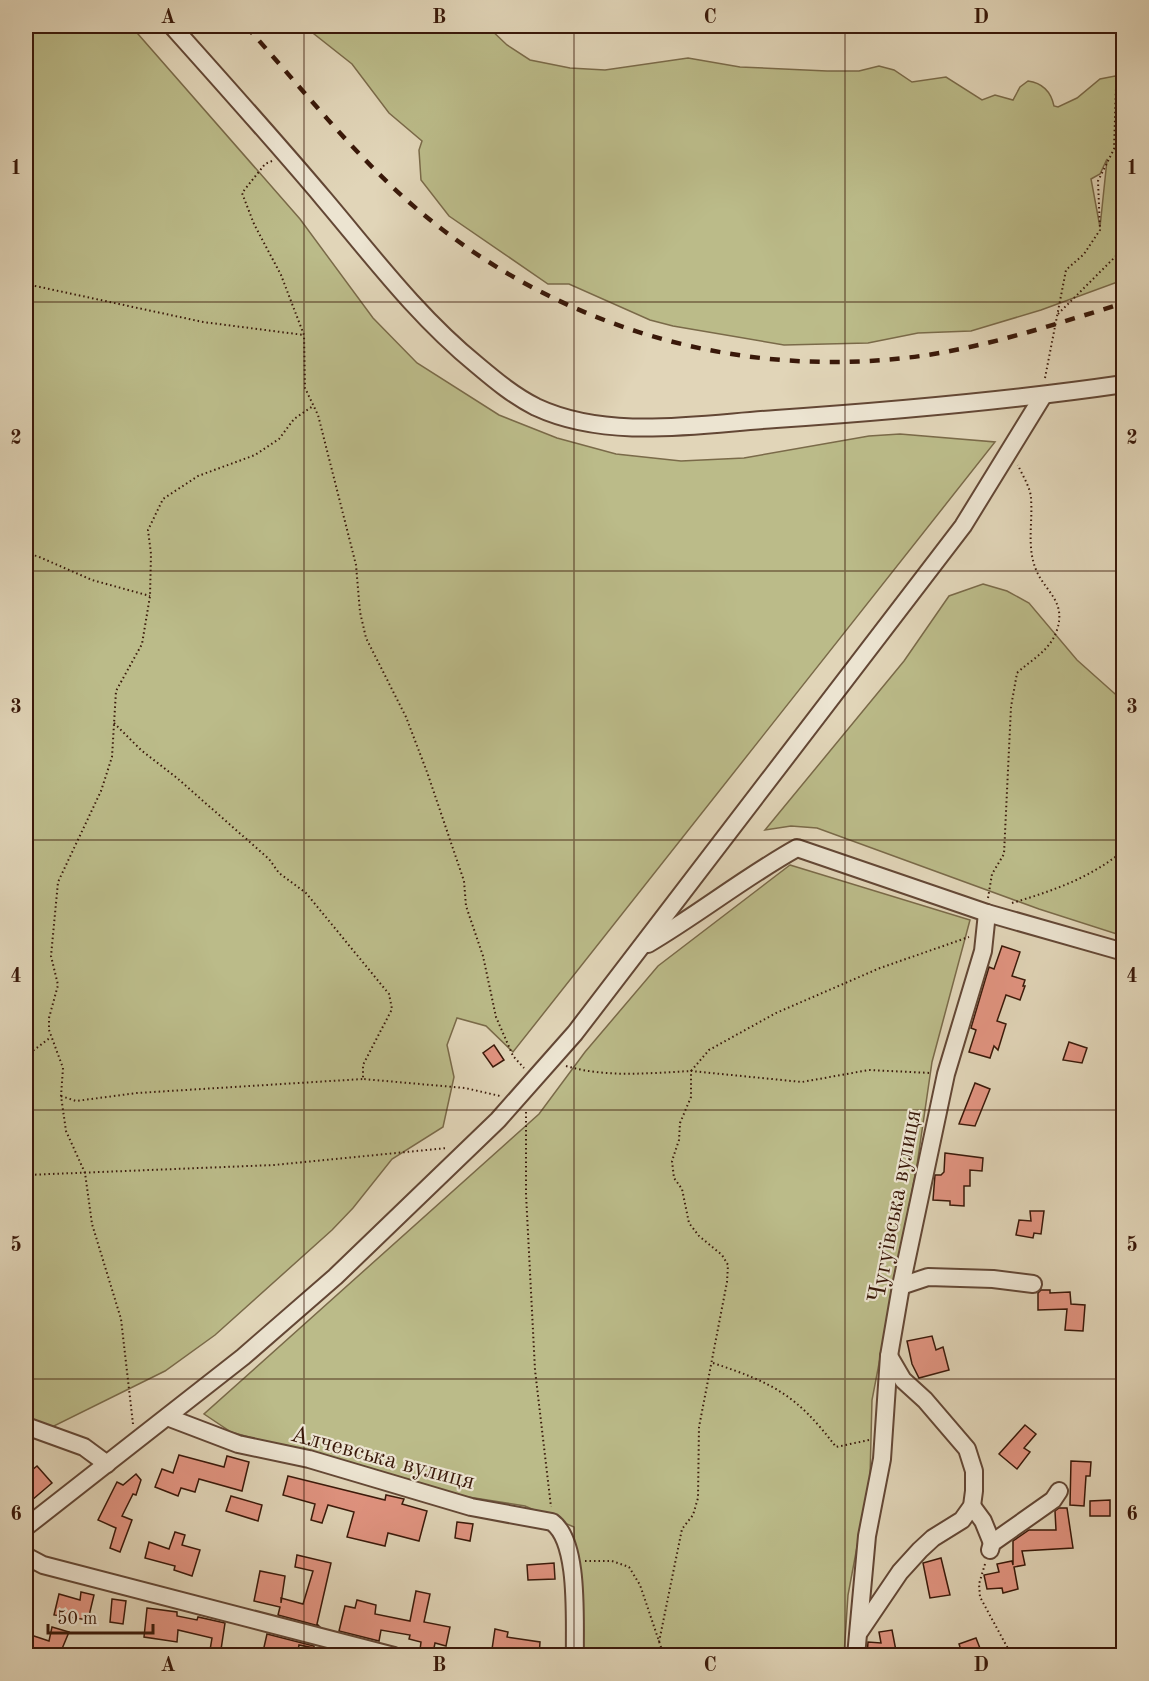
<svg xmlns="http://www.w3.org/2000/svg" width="1149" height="1681" viewBox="0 0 1149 1681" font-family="'Old Standard TT',serif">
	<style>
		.green { fill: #bbbb89; stroke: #7a6a49; stroke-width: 1.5; fill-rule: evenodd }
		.building { fill: #e29481; stroke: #391809; stroke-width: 1.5 }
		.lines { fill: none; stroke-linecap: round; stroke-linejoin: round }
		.minor-casing { stroke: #634735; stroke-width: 20 }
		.path { stroke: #391809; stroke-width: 2; stroke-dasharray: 1.5 3; stroke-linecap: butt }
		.minor { stroke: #ece4d1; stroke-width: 16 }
		.rail { stroke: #391809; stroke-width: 4.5; stroke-dasharray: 10 10; stroke-linecap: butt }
		.grid { fill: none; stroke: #391809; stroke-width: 1.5; stroke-opacity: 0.55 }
		.labels { text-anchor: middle; stroke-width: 4.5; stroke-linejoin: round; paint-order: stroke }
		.street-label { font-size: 24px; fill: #391809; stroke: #ece4d1 }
		.neatline { fill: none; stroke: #391809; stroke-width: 2 }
		.grid-label { font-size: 20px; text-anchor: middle; font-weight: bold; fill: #391809 }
	</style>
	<rect width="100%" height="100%" fill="#e1d5b8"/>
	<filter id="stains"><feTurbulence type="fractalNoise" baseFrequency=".00333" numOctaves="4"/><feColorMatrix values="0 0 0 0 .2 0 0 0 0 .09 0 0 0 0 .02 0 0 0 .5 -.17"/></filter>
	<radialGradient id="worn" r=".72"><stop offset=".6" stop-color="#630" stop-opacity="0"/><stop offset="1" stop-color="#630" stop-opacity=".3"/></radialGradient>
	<g class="green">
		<polygon points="26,26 131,26 300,219 373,318 417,363 499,415 557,438 616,454 681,461 744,458 869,436 900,434 995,442 513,1052 486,1026 457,1018 447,1045 454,1077 443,1127 392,1159 353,1208 332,1230 215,1335 165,1371 52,1427 26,1420"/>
		<path d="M 304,26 L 487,26 L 507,45 L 530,60 L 570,68 L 605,70 L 688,58 L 740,67 L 827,71 L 859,71 L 879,66 L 894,70 L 912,82 L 946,77 L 982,100 L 995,95 L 1013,100 L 1020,87 L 1028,81 C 1043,83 1051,92 1054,106 L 1058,107 L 1077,98 L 1100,79 L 1115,76 L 1122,83 L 1123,78 L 1123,280 L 1041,310 L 971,331 L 918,333 L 868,343 L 784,345 L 673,326 L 650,320 L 569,284 L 548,284 L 449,216 L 421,180 L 419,150 L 422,141 L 389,113 L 352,64 ZM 1107,159 L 1107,160 L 1100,227 L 1091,179 L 1100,174 Z"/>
		<polygon points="983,584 1007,591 1029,603 1077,660 1123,701 1123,936 1039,909 817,828 791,826 765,830 904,661 949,596"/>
		<polygon points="790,865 970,920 932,1062 917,1165 872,1400 870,1477 848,1595 844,1655 578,1655 574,1527 525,1506 449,1494 231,1432 204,1414 539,1114 585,1052 658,966"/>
	</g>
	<g class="building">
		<polygon points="1002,946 1020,952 1012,976 1025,980 1023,986 1025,986 1020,1000 1006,995 997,1021 1006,1024 998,1050 994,1046 990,1058 969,1052 976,1030 971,1028 989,967 994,969"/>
		<polygon points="1069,1042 1087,1048 1082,1063 1063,1060"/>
		<polygon points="494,1045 504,1060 493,1067 483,1053"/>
		<polygon points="975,1083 990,1089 975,1126 959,1124"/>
		<polygon points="945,1153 983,1158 982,1171 970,1170 970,1186 964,1186 964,1206 950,1205 950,1201 933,1200 935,1175 941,1175 944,1172"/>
		<polygon points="1030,1211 1044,1211 1041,1234 1034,1233 1033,1238 1016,1235 1019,1220 1031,1221"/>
		<polygon points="1041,1290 1050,1290 1050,1293 1070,1292 1071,1304 1085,1305 1083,1331 1065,1330 1067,1309 1038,1310 1038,1293"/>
		<polygon points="932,1336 936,1350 943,1347 949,1370 919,1378 912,1364 907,1341"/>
		<polygon points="1025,1425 1036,1434 1024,1448 1030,1452 1017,1469 999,1454"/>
		<polygon points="179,1455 224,1467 227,1456 249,1462 242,1491 199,1479 195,1492 181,1488 178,1496 155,1487 162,1469 173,1473"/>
		<polygon points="1071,1461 1091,1462 1090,1476 1086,1476 1084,1506 1070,1505"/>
		<polygon points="37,1466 52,1483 32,1500 26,1493 26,1475"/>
		<polygon points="136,1474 141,1480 136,1495 133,1494 122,1516 132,1520 120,1552 110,1548 116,1528 98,1520 117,1482 123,1485"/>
		<polygon points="288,1476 385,1500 386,1495 404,1499 402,1504 427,1511 419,1541 388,1533 385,1546 347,1537 354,1512 328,1505 322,1523 311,1520 315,1504 283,1495"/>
		<polygon points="231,1496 262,1505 258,1521 226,1511"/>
		<polygon points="1110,1500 1110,1516 1090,1516 1090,1501"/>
		<polygon points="1059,1508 1067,1508 1073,1548 1022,1551 1025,1565 1014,1567 1018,1589 1003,1593 1002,1588 987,1589 984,1575 999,1572 997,1564 1012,1561 1013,1565 1013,1541 1029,1530 1056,1530 1055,1511"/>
		<polygon points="457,1522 473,1524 470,1541 455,1538"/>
		<polygon points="175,1532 185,1535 182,1545 200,1550 192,1576 174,1570 175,1566 145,1558 149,1542 169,1549"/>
		<polygon points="297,1555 331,1563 317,1624 319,1626 278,1615 280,1607 254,1601 260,1571 285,1576 281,1603 281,1598 303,1604 313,1571 295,1567"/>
		<polygon points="941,1558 950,1595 930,1598 923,1563"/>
		<polygon points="554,1563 555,1579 528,1580 527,1565"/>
		<polygon points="416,1591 430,1594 424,1622 450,1627 446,1646 435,1643 433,1653 420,1650 421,1642 409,1639 410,1635 381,1630 379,1641 339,1631 345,1606 355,1608 357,1600 376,1605 375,1614 410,1621"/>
		<polygon points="81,1592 94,1595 88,1620 54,1615 59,1594 80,1600"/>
		<polygon points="112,1599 126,1601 123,1624 110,1622"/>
		<polygon points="147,1608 177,1612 177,1616 197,1620 198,1617 225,1623 220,1656 209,1656 212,1638 178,1630 177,1642 144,1637"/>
		<polygon points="52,1627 69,1632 59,1656 26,1656 28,1634 49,1641"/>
		<polygon points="495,1629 508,1632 507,1637 540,1642 539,1656 491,1656"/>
		<polygon points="892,1630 897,1656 867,1656 868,1642 881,1643 879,1632"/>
		<polygon points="267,1634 314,1646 314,1648 299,1645 297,1656 262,1656"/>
		<polygon points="976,1638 983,1656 963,1656 959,1644"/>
	</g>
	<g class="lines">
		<g class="minor-casing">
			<g id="minor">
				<path d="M 172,26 C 223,83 275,141 324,199 C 373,257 418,317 477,365 C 496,381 514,396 536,407 C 609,441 699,424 776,419 C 892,411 1008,401 1124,384"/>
				<path d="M 648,944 C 699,914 745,877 797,848 L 987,913 L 1124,952"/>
				<polyline points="901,1286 928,1277 993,1279 1033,1284"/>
				<path d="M 167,1417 L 238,1444 L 309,1459 L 471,1507 L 552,1522 C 580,1542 574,1622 575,1656"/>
				<polyline points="26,1426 84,1447 107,1464"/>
				<polyline points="972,1506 983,1521 992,1543"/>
				<polyline points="26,1527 243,1357 335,1277 498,1120 575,1033 963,526 1043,396"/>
				<polyline points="990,1550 992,1543 1053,1500 1059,1491"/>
				<polyline points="26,1556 43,1565 394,1656"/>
				<polyline points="860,1631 900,1572 920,1550 933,1538 962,1520 972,1506 974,1491 974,1471 967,1449 925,1400 903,1380 889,1356"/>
				<polyline points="856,1656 867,1536 882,1459 889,1356 901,1286 946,1074 983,951 987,913"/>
			</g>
		</g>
		<g class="path">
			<polyline points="272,161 265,164 242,193 254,224 281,275 304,335 305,388 318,415 356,565 360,612 366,638 406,717 427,772 464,881 466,906 483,956 496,1017 513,1056 524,1068"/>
			<polyline points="26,284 203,322 304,335"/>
			<polyline points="1058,314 1124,248"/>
			<polyline points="1045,378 1066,270 1084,254 1100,230 1098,181 1114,149 1116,88 1124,76"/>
			<polyline points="26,554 37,556 92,580 150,596"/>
			<polyline points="114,723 141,750 177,778 269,859 279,873 306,893 389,994 392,1009 363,1065 363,1079 465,1088 500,1096"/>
			<path d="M 988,898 L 992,874 L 1004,854 L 1011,707 L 1017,673 C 1032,659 1050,651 1057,630 C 1066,602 1047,593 1037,572 C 1026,548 1033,523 1031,499 C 1031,488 1022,475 1018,465"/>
			<path d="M 1012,903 C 1052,891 1091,878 1124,850"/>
			<polyline points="26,1056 51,1037"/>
			<path d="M 566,1066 C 607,1078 649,1073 691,1071 L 709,1050 L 776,1013 L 880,968 L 969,937"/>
			<polyline points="61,1096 76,1101 137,1093 363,1079"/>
			<polyline points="526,1112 526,1194 535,1370 551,1507"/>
			<polyline points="26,1175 274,1165 447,1148"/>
			<path d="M 713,1363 C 773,1383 797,1395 836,1447 L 869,1440"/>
			<polyline points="133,1424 121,1319 92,1224 85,1173 66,1131 61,1096 63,1068 49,1030 49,1018 58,985 51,956 58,882 101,791 112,757 116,691 142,644 150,596 151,554 148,530 163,499 198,476 255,455 279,439 294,419 313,406"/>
			<polyline points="585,1561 612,1561 629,1567 640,1585 664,1656"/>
			<polyline points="985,1564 979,1584 980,1597 1012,1656"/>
			<polyline points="659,1642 682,1529 693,1515 698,1498 699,1427 727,1282 728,1265 722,1255 699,1236 689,1223 682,1189 674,1178 672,1161 679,1140 680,1123 691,1097 691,1071 802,1082 869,1070 931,1073"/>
		</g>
		<use href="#minor" class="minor"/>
		<path class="rail" d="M 246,26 C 299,85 350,150 410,203 C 546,322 724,378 904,358 C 979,350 1052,325 1124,303"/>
	</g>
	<path class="grid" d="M 304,26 L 304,1656M 574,26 L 574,1656M 845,26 L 845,1656M 26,302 L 1124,302M 26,571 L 1124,571M 26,840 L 1124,840M 26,1110 L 1124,1110M 26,1379 L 1124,1379"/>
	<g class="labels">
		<g class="street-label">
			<text transform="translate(894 1206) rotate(-79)" y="8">Чугуївська вулиця</text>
			<text transform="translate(383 1457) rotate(15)" y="8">Алчевська вулиця</text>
		</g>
	</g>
	<rect width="1149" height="1681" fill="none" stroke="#e1d5b8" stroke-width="66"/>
	<path d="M48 1624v9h105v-9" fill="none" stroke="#391809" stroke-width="3"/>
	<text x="57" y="1624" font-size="18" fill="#391809" stroke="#ece4d1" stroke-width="4.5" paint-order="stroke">50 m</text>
	<rect x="33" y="33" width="1083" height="1615" class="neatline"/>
	<g class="grid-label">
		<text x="168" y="23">A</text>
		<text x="439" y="23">B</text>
		<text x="710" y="23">C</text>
		<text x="981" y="23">D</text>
		<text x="16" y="174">1</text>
		<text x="1132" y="174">1</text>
		<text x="16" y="444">2</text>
		<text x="1132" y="444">2</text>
		<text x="16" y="713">3</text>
		<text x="1132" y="713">3</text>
		<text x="16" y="982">4</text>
		<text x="1132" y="982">4</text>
		<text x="16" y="1251">5</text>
		<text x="1132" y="1251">5</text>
		<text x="16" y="1520">6</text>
		<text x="1132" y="1520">6</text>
		<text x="168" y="1671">A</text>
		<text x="439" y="1671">B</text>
		<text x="710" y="1671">C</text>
		<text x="981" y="1671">D</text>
	</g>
	<rect width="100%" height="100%" filter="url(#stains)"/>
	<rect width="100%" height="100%" fill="url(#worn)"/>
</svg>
